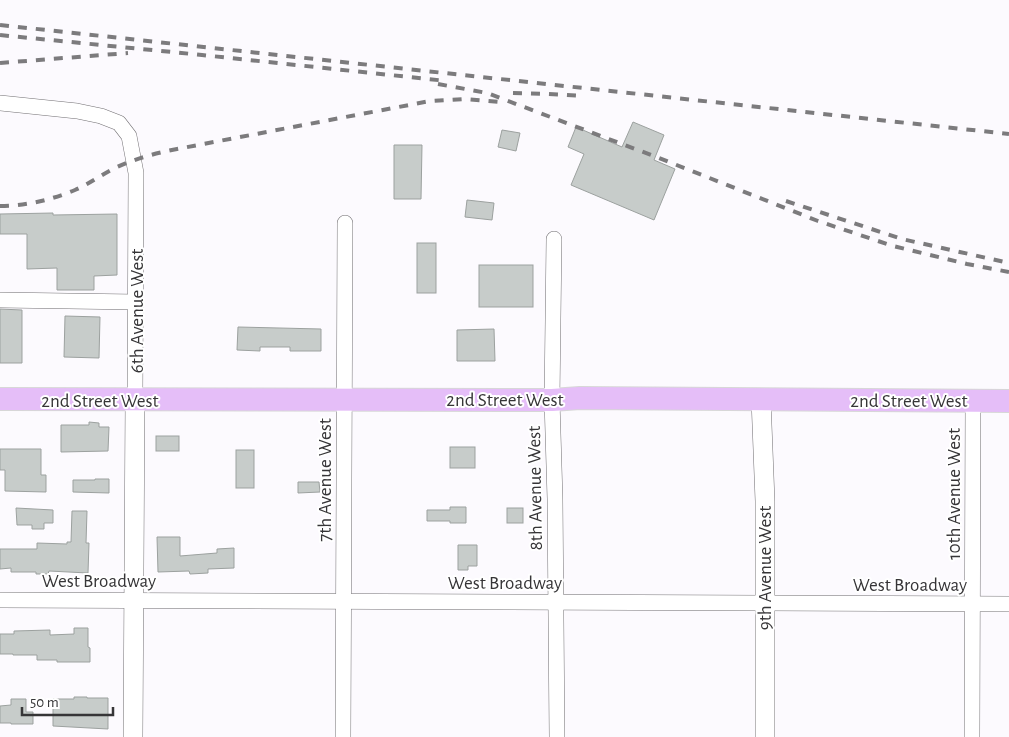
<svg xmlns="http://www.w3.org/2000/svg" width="1009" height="737" viewBox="0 0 1009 737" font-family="'Alegreya Sans',sans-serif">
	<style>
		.building { fill: #c7ccca; stroke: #9ca19f }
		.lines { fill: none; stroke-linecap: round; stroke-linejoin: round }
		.minor-casing { stroke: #727073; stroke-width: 16 }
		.tertiary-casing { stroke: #727073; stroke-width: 20 }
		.primary-casing { stroke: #d7d7d7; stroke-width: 24 }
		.minor { stroke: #fff; stroke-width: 15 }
		.tertiary { stroke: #fff; stroke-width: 19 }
		.primary { stroke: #e5bef8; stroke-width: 22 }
		.rail { stroke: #7c7b7d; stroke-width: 4; stroke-dasharray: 9 9; stroke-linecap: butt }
		.labels { text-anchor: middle; stroke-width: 4; stroke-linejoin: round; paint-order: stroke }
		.street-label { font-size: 19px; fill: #363537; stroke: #fff }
	</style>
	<rect width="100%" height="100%" fill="#fcfafe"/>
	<g class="building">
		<polygon points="633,122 664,135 654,160 675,169 654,220 571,185 584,154 568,147 576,127 622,147"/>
		<polygon points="502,130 520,133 516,151 498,147"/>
		<polygon points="394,145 422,145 421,199 394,199"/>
		<polygon points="467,200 494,203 492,220 465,217"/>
		<polygon points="53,213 53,215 117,214 117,275 94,276 94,290 57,290 57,268 27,269 27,234 0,234 0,214"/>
		<rect x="417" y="243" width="19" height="50"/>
		<rect x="479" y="265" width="54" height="42"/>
		<polygon points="0,309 22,310 22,363 0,363"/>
		<polygon points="65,316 100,317 99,358 64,357"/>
		<polygon points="238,327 321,329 321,351 290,351 290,347 260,347 260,351 237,350"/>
		<polygon points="494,329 495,361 457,361 457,330"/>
		<polygon points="89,422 99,423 99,427 109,427 108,451 61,452 61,425 89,425"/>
		<rect x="156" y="436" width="23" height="15"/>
		<rect x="450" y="447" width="25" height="21"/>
		<polygon points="0,449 41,449 41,475 46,475 46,492 5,491 5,470 0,470"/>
		<rect x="236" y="450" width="18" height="38"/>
		<polygon points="95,479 109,479 109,493 73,492 73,480 95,480"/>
		<polygon points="298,482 319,482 320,492 298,493"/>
		<polygon points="450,507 466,507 466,523 450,523 450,521 427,521 427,510 450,510"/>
		<polygon points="16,508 53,510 53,523 44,523 44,529 32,529 32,525 17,525"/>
		<rect x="507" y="508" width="16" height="15"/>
		<polygon points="72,511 87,511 86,543 89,543 88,573 49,571 48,574 36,574 36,572 11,572 11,568 0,569 0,549 37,549 37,543 67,544 67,542 71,542"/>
		<polygon points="157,537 180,537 180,556 217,553 217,549 234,548 234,568 208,569 208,573 190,574 189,571 158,572"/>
		<polygon points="458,545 477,545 477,566 468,566 468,570 458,570"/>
		<polygon points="74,628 88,628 88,647 90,648 90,662 57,662 57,660 37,660 37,655 13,655 13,654 0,654 0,634 14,634 14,631 50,630 50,635 74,634"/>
		<polygon points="74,697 87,697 87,698 108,698 108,729 53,726 53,699 74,699"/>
		<polygon points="11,699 26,699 26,712 33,712 33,724 11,724 11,723 0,723 0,706 11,705"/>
	</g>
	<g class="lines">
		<g class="minor-casing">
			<g id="minor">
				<polyline points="0,103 77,111 101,116 119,123 129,136 136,173 135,400"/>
				<polyline points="554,239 552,400 555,499 557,737"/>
				<polyline points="0,300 136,302"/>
				<path d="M 0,600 C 336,600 673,604 1009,604"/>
				<polyline points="343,737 345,223"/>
				<polyline points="972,737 973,401"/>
			</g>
		</g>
		<g class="tertiary-casing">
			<g id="tertiary">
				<polyline points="761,399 765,501 765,737"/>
				<polyline points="133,737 135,400"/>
			</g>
		</g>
		<g class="primary-casing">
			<polyline id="primary" points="0,399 552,400 580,398 1009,401"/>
		</g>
		<use href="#minor" class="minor"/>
		<use href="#tertiary" class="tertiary"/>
		<use href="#primary" class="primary"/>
		<g class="rail">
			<polyline points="0,25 1009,134"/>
			<polyline points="0,35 202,55 447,81"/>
			<polyline points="0,63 128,53"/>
			<polyline points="438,84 487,93 659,158 818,221 893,246 967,264 1009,272"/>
			<polyline points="513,93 548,94 584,96"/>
			<polyline points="786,201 902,239 1009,263"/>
			<path d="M 0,206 C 25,206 51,200 75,190 C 89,184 101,175 115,168 C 134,159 156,153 177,149 L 430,101 L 464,99 L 500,102"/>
		</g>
	</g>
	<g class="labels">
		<g class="street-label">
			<text transform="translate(136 311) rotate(-90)" y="7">6th Avenue West</text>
			<text x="505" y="406">2nd Street West</text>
			<text x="100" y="407">2nd Street West</text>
			<text x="909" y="407">2nd Street West</text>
			<text transform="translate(324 480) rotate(-90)" y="7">7th Avenue West</text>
			<text transform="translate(534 488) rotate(-91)" y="7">8th Avenue West</text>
			<text transform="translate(953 494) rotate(-90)" y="7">10th Avenue West</text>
			<text transform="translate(764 568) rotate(-90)" y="7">9th Avenue West</text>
			<text x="99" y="587">West Broadway</text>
			<text x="505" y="589">West Broadway</text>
			<text x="910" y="591">West Broadway</text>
		</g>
	</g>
	<path d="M22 707v8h91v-8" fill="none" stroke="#363537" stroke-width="2.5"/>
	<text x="30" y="707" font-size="15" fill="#363537" stroke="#ffffff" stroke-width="4" paint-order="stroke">50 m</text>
</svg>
